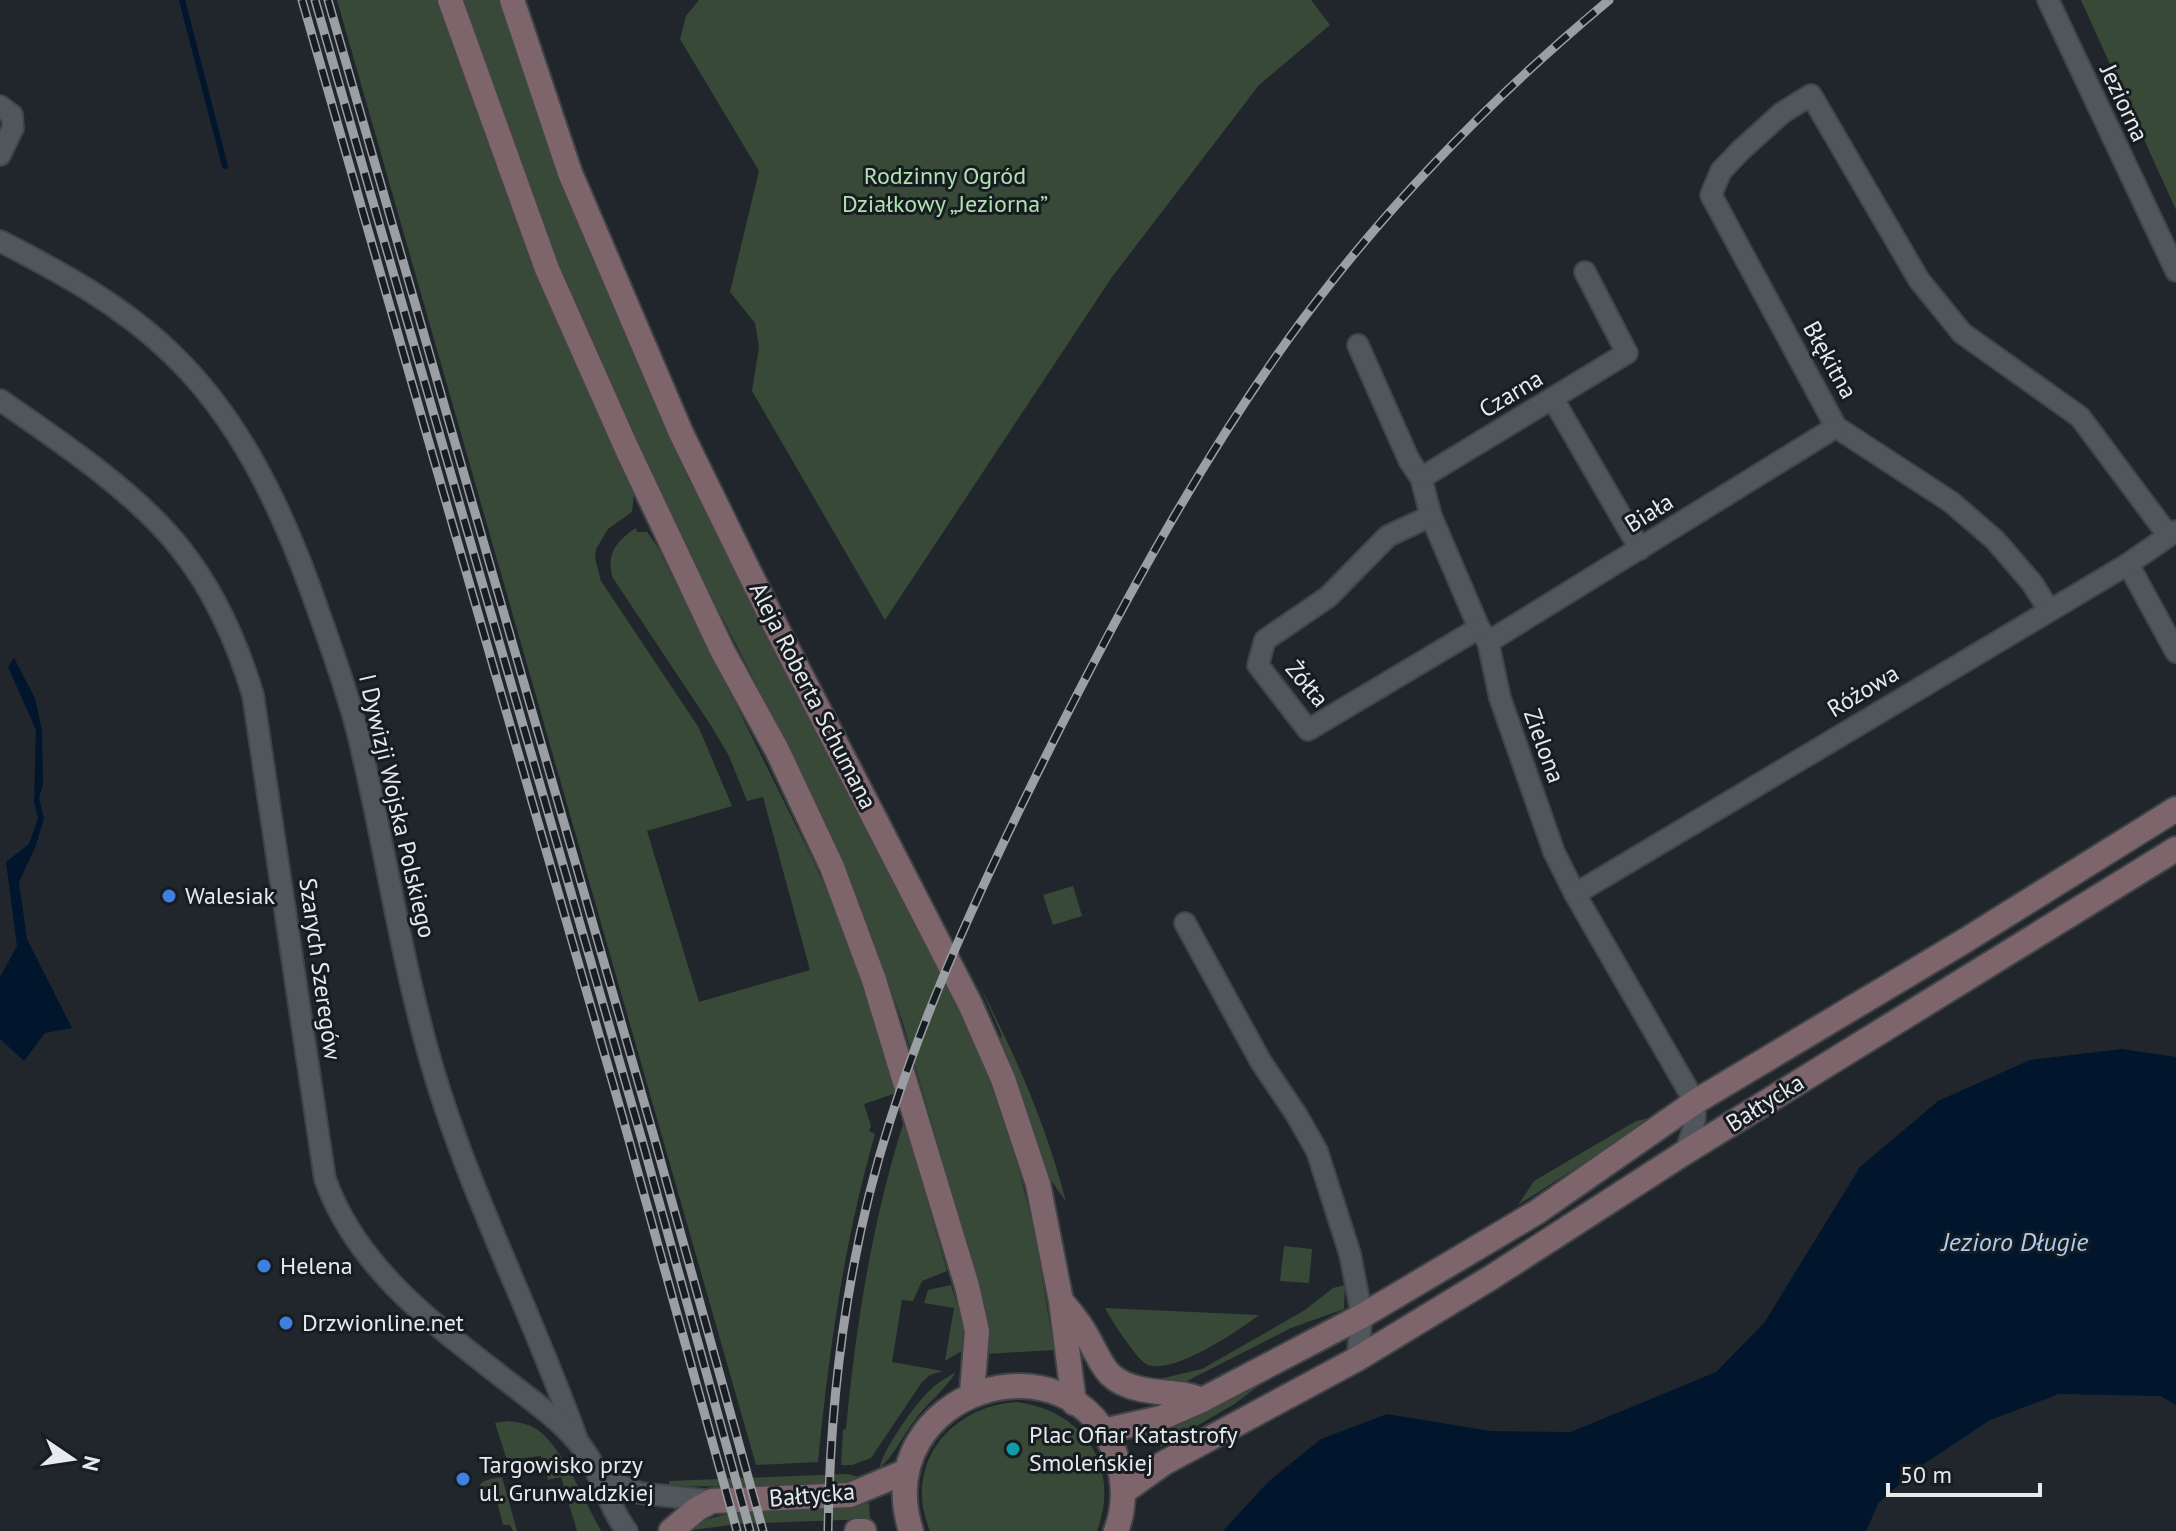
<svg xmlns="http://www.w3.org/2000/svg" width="2176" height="1531" viewBox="0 0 2176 1531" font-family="'PT Sans',sans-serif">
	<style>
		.green { fill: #384a37 }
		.water { fill: #01162d }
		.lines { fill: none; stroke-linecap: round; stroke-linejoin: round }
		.stream { stroke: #01162d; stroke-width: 6 }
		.street-casing { stroke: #3f4447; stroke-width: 24 }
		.secondary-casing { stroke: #3f4447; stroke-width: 28 }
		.street { stroke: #50565c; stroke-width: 20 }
		.secondary { stroke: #7e656b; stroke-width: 24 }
		.rail-casing { stroke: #9a9fa3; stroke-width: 9 }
		.rail { stroke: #171c21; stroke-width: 6; stroke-dasharray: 18; stroke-linecap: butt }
		.shop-dot { fill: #3f7fe0; stroke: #171c21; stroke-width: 3 }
		.culture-dot { fill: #0f9aa8; stroke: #171c21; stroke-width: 3 }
		.labels { text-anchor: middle; stroke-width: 6; stroke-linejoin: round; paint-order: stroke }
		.street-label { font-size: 24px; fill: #e6eaed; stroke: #171c21 }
		.park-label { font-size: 24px; fill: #b0e1af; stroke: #171c21 }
		.poi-label { font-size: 24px; fill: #e6eaed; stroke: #171c21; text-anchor: start }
		.water-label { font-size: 26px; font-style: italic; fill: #a9cdf5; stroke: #171c21 }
	</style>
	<rect width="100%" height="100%" fill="#20262b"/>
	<g class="green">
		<path d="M 337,0 L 436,0 L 521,233 L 559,327 L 634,493 L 632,512 L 608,529 L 596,549 L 595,558 L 601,581 L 699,728 L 732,806 L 647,831 L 699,1002 L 810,970 L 763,797 L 747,801 L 729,756 L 710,724 L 613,578 C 605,555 617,540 636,528 L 637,532 L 647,532 L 657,546 L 813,860 L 845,934 L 896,1093 L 864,1104 L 871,1126 L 869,1131 L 875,1134 C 844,1242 829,1351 818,1462 L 756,1465 Z"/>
		<path d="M 458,0 L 498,0 L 556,160 L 682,462 L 970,1035 C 991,1084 1010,1134 1023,1186 C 1037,1240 1045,1295 1054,1350 L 986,1354 L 978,1282 L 902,1020 L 860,903 L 844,863 L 781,732 L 680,535 L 566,289 Z"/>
		<polygon points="699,0 1311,0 1330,25 1259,85 1112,277 885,620 752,391 759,347 755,323 730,292 759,171 680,39 686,16"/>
		<polygon points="2082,0 2176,0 2176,210 2081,0"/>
		<polygon points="1073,886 1082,916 1053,925 1043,895"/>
		<path d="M 980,986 C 1016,1057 1046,1124 1066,1202 L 1049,1177 L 1026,1106 L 1000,1038 L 1002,1036 Z"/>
		<polygon points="1655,1117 1518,1205 1534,1181 1636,1121"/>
		<path d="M 904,1121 L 947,1271 L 922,1281 L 913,1301 L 902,1300 L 892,1362 L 943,1371 L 930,1375 L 922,1382 L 871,1458 L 852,1465 L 841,1465 L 843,1430 L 846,1429 C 856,1324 872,1222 904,1121 Z"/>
		<polygon points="1284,1246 1312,1249 1309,1283 1280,1281"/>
		<polygon points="951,1285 963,1324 965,1349 945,1361 954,1308 924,1303 928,1290"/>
		<polygon points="1345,1285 1344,1309 1291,1328 1189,1380 1178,1384 1155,1380 1202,1369 1305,1310 1333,1288"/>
		<path d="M 1105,1308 L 1259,1315 C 1239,1330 1171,1377 1146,1364 C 1136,1358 1111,1320 1105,1308 Z"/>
		<path d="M 956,1372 C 944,1391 927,1403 914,1421 C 902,1437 895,1454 880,1468 C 881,1452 916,1403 929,1391 C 937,1383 946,1378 956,1372 Z"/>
		<polygon points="1259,1385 1236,1403 1161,1447 1152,1435 1205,1413 1241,1392"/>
		<path d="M 1017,1402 C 1084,1411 1121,1467 1097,1531 L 930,1531 C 902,1465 950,1406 1017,1402 Z"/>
		<path d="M 508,1421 C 519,1422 529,1424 538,1430 C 564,1450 585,1502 601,1531 L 577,1531 L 561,1477 L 548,1480 L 541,1456 L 507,1460 L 495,1423 Z"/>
		<polygon points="848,1474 861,1478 840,1483 765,1487 669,1486 669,1481"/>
		<path d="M 502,1477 L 517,1531 L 513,1531 L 510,1525 L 503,1525 L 494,1489 L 478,1492 C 478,1479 492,1479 502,1477 Z"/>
		<path d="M 869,1503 L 870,1519 L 738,1524 L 685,1531 C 731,1497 813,1519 869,1503 Z"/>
	</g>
	<g class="water">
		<polygon points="14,658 35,698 42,731 43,784 39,798 44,819 35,848 19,882 27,939 72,1028 45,1033 24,1061 0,1039 0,977 17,946 6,862 29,844 38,818 34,803 36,730 8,667"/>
		<polygon points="2122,1049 2176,1057 2176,1405 2160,1396 2059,1394 1990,1420 1921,1466 1879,1502 1866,1531 1223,1531 1269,1481 1321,1439 1387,1414 1490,1431 1571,1432 1716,1372 1764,1323 1860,1167 1938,1101 2030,1060"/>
	</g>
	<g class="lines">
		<polyline class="stream" points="182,0 225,166"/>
		<g class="street-casing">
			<g id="street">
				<polyline points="2048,0 2176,271"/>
				<polyline points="0,106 12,115 13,128 0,155"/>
				<path d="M 0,241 C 62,273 122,305 173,355 C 238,418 278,501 309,585 C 326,633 344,680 357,730 C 383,835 398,943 427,1048 C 464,1184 531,1309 578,1442"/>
				<path d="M 1358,345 L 1409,460 L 1421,478 L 1431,516 L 1479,628 L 1488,642 L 1500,698 L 1554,852 L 1575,894 L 1695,1102 C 1696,1122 1693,1135 1684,1153"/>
				<polyline points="1553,399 1640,549"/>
				<path d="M 0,400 C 58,440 136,492 180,548 C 215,592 237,642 253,695 L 325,1179 C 358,1271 437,1326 511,1384 C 534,1402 557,1418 576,1440 C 600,1466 606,1504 627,1531"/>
				<polyline points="1421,478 1627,353 1585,272"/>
				<polyline points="1431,516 1388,536 1328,597 1265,640 1258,665 1308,730 1479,628"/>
				<polyline points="2128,564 2176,652"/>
				<polyline points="2049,610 2032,583 1995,540 1951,502 1836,427 1711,195 1721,171 1740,151 1782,113 1811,95 1919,280 1962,333 2080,417 2168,535"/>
				<polyline points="1488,642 1836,427"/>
				<polyline points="1575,894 2128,564 2176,531"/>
				<polyline points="1185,923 1261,1062 1296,1114 1317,1151 1350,1254 1362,1316 1357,1359"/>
				<polyline points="598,1469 622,1486 640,1493 712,1501"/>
			</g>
		</g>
		<g class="secondary-casing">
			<g id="secondary">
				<polyline points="450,0 547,269 627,449 723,652 777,750 832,867 874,980 967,1286 977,1331 972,1393"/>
				<polyline points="512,0 570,173 681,433 777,629 970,1004 1003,1079 1038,1184 1061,1301 1074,1403"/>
				<path d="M 1062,1302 C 1070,1312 1079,1322 1085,1333 C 1103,1362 1102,1380 1140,1389 C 1161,1394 1182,1391 1202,1400"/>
				<polyline points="1103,1431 1161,1418 1202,1400 1362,1316 1537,1212 1695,1102 1966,940 2176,809"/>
				<polyline points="1123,1492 1164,1463 1357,1359 1492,1277 1684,1153 2176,849"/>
				<polyline points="671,1531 697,1509 712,1501 850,1495 907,1471"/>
				<polyline points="857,1531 864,1531"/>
				<path d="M 911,1531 C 867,1391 1073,1325 1117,1459 C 1125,1482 1125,1508 1116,1531"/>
			</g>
		</g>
		<use href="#street" class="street"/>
		<use href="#secondary" class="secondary"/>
		<g class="rail-casing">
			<g id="rail">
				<polyline points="302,0 622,1115 737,1531"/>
				<polyline points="315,0 642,1140 750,1531"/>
				<polyline points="328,0 654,1137 763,1531"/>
				<path d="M 828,1531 C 830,1392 848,1253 890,1121 C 933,986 995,857 1059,730 C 1127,596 1199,464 1287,341 C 1379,213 1489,100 1609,0"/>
			</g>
		</g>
		<use href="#rail" class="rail"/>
	</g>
	<g class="shop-dot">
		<circle cx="169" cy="896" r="8"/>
		<circle cx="264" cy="1266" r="8"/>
		<circle cx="286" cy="1323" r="8"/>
		<circle cx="463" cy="1479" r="8"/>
	</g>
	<circle class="culture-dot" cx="1013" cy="1449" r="8"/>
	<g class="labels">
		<g class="street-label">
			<text transform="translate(2124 103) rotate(65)" y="8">Jeziorna</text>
			<text transform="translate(1830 360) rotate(61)" y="8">Błękitna</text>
			<text transform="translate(1511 394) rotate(-31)" y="8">Czarna</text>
			<text transform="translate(1649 513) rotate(-32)" y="8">Biała</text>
			<text transform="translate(1307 684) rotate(50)" y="8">Żółta</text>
			<text transform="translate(1863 691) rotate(-31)" y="8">Różowa</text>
			<text transform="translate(813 696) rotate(63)" y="8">Aleja Roberta Schumana</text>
			<text transform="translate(1544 746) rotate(70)" y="8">Zielona</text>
			<text transform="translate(397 806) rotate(77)" y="8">I Dywizji Wojska Polskiego</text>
			<text transform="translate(320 969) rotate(82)" y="8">Szarych Szeregów</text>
			<text transform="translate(1765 1103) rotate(-32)" y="8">Bałtycka</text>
			<text transform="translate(812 1495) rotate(-5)" y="8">Bałtycka</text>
		</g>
		<g class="park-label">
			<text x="945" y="184">Rodzinny Ogród<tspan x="945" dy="28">Działkowy „Jeziorna”</tspan></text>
		</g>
		<g class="poi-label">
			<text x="185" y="904">Walesiak</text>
			<text x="280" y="1274">Helena</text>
			<text x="302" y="1331">Drzwionline.net</text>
			<text x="1029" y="1443">Plac Ofiar Katastrofy<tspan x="1029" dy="28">Smoleńskiej</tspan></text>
			<text x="479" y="1473">Targowisko przy<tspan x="479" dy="28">ul. Grunwaldzkiej</tspan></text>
		</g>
		<g class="water-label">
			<text x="2015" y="1251">Jezioro Długie</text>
		</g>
	</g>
	<g transform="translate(72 1459) rotate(103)" stroke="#171c21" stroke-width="6" paint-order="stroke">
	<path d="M0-6L14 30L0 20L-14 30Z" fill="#e6eaed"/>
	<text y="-12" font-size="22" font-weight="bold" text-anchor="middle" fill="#e6eaed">N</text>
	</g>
	<path d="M1888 1483v12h152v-12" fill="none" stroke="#e6eaed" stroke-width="4"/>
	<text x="1900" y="1483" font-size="24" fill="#e6eaed" stroke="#171c21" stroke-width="6" paint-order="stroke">50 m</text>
</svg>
